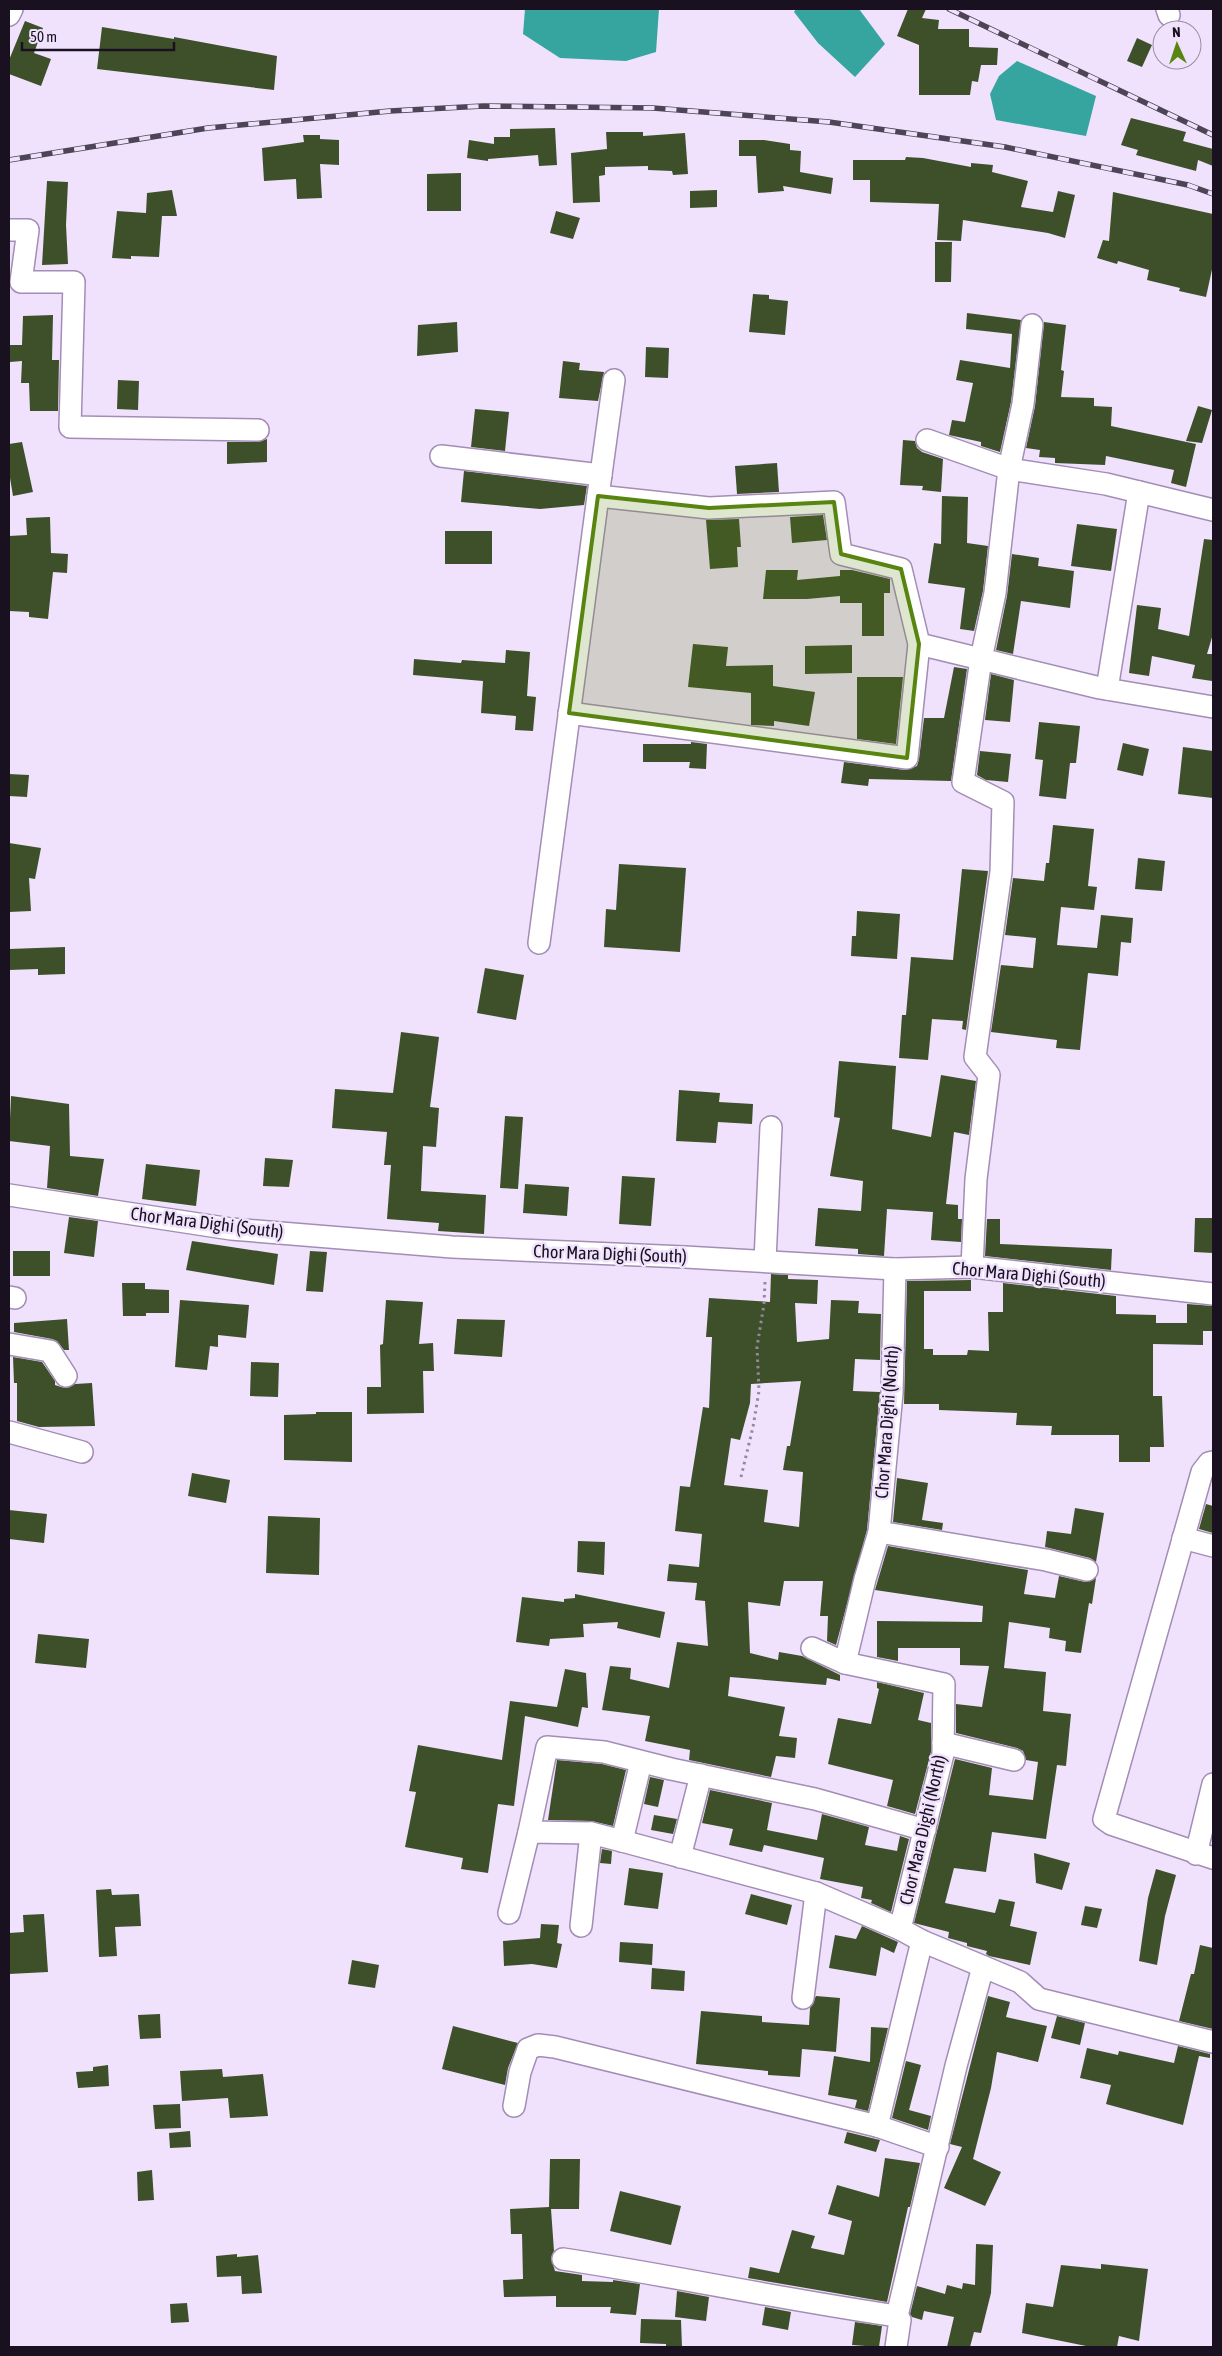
<svg xmlns="http://www.w3.org/2000/svg" width="1222" height="2356" viewBox="0 0 1222 2356" font-family="'Asap Condensed',sans-serif">
	<style>
		.water { fill: #36a59f }
		.building { fill: #3e502a; fill-rule: evenodd }
		.lines { fill: none; stroke-linecap: round; stroke-linejoin: round }
		.minor-casing { stroke: #a38db5; stroke-width: 24 }
		.path { stroke: #93889d; stroke-width: 3; stroke-dasharray: 2.5 4; stroke-linecap: butt }
		.minor { stroke: #fff; stroke-width: 21 }
		.rail-casing { stroke: #4d4455; stroke-width: 5.5 }
		.rail { stroke: #f0e2fc; stroke-width: 4; stroke-dasharray: 11; stroke-linecap: butt }
		.marked { fill: #588410; fill-opacity: 0.2; stroke: #588410; stroke-width: 4; stroke-linejoin: round }
		.labels { text-anchor: middle; stroke-width: 5; stroke-linejoin: round; paint-order: stroke }
		.street-label { font-size: 18px; fill: #191120; stroke: #f0e2fc }
	</style>
	<rect width="100%" height="100%" fill="#f0e2fc"/>
	<g class="water">
		<polygon points="525,9 659,9 656,52 626,61 560,58 523,34"/>
		<polygon points="796,9 859,9 885,44 855,77 818,43 794,12"/>
		<polygon points="1017,61 1096,96 1086,136 996,120 990,94 999,76"/>
	</g>
	<g class="building">
		<polygon points="908,9 926,9 922,18 939,20 938,29 969,29 969,47 998,48 997,65 981,65 978,82 972,81 970,95 919,95 919,45 897,36"/>
		<polygon points="25,21 43,28 34,53 51,59 41,86 9,74 9,60"/>
		<polygon points="102,27 174,39 174,37 277,56 274,90 97,69"/>
		<polygon points="1137,38 1152,45 1142,67 1127,61"/>
		<polygon points="1131,118 1186,132 1183,141 1213,149 1213,166 1198,160 1196,171 1136,155 1138,150 1121,145"/>
		<polygon points="555,128 557,165 539,166 538,155 488,159 488,161 467,158 469,140 494,144 494,137 510,137 510,129"/>
		<polygon points="606,132 643,132 643,136 685,133 688,174 673,175 672,171 648,170 648,166 605,167 605,175 599,176 600,202 573,203 571,153 607,149"/>
		<polygon points="303,135 320,135 320,139 339,140 339,165 320,164 322,198 297,199 296,179 264,181 262,148 304,142"/>
		<polygon points="739,140 764,140 790,144 790,150 801,151 800,172 833,178 831,194 783,186 784,191 758,193 756,156 739,156"/>
		<polygon points="906,157 923,158 971,167 971,163 993,165 992,172 1028,181 1021,207 1053,212 1058,191 1075,195 1065,238 1048,233 963,220 961,241 937,240 939,204 870,202 870,180 853,180 853,160 905,160"/>
		<polygon points="461,173 461,211 427,211 427,174"/>
		<polygon points="47,181 68,182 66,225 68,264 42,265"/>
		<polygon points="172,190 177,216 162,216 159,257 131,256 131,259 112,258 117,211 146,213 147,193"/>
		<polygon points="717,190 717,207 690,208 690,191"/>
		<polygon points="1113,192 1213,214 1213,265 1206,297 1179,291 1180,288 1147,280 1149,270 1118,261 1117,264 1097,258 1103,240 1109,241"/>
		<polygon points="556,211 580,218 573,239 550,233"/>
		<polygon points="935,242 952,242 951,282 935,282"/>
		<polygon points="753,294 769,295 769,299 788,301 785,335 749,332"/>
		<polygon points="967,313 1021,320 1011,402 1000,452 981,446 981,442 949,435 952,420 965,422 973,383 956,380 960,360 1010,368 1012,334 966,329"/>
		<polygon points="53,315 52,360 59,360 58,411 30,411 29,383 21,383 22,361 10,362 10,345 22,345 23,316"/>
		<polygon points="457,322 458,352 417,356 418,325"/>
		<polygon points="1044,322 1066,325 1061,370 1064,371 1061,397 1094,398 1094,406 1112,407 1111,426 1196,444 1186,487 1171,483 1174,470 1106,456 1105,465 1055,463 1055,458 1039,457 1040,450 1026,448 1035,406"/>
		<polygon points="646,347 669,348 668,378 645,377"/>
		<polygon points="563,361 580,363 579,370 604,372 598,401 559,398"/>
		<polygon points="118,380 139,381 138,410 117,409"/>
		<polygon points="1198,406 1212,410 1202,443 1186,441"/>
		<polygon points="475,409 509,412 505,451 471,447"/>
		<polygon points="267,439 267,462 227,464 227,442 258,442"/>
		<polygon points="903,440 915,441 917,448 922,452 943,459 941,492 922,490 923,486 900,485"/>
		<polygon points="22,442 33,492 13,496 9,472 9,444"/>
		<polygon points="777,463 779,492 737,494 735,466"/>
		<polygon points="464,471 587,486 584,505 540,509 461,502"/>
		<polygon points="942,496 968,497 967,543 988,546 983,591 974,631 960,629 965,588 928,583 934,543 941,544"/>
		<polygon points="823,515 827,540 792,543 790,517"/>
		<polygon points="50,517 51,553 68,554 67,573 53,572 48,619 29,617 29,612 9,611 9,536 27,535 26,518"/>
		<polygon points="739,519 741,547 737,547 738,567 710,569 706,520"/>
		<polygon points="1077,524 1117,529 1111,571 1071,566"/>
		<rect x="445" y="531" width="47" height="33"/>
		<polygon points="1204,539 1213,540 1213,634 1207,654 1213,654 1212,681 1192,678 1195,665 1152,656 1149,676 1129,673 1137,605 1161,608 1158,629 1189,636"/>
		<polygon points="1012,554 1039,558 1038,566 1074,571 1070,608 1021,601 1013,654 996,650 1007,596"/>
		<polygon points="766,570 798,570 797,580 840,576 840,570 852,570 890,579 890,593 884,593 884,636 862,636 862,603 840,603 840,596 807,599 763,599"/>
		<polygon points="693,644 728,647 726,666 773,665 773,686 815,692 809,726 774,721 774,726 751,725 751,693 688,687"/>
		<polygon points="852,645 852,673 805,674 805,646"/>
		<polygon points="506,650 530,652 527,696 536,697 533,731 515,730 516,716 481,713 483,681 413,675 414,659 461,663 462,660 505,663"/>
		<polygon points="954,667 967,669 951,781 869,779 868,786 841,783 844,762 905,770 917,766 919,759 924,718 944,718"/>
		<polygon points="991,674 1014,680 1010,722 985,720"/>
		<polygon points="857,677 903,677 896,744 857,739"/>
		<polygon points="1039,722 1080,726 1076,763 1070,763 1066,799 1039,796 1043,760 1035,759"/>
		<polygon points="691,742 707,744 706,769 689,768 690,762 643,762 643,744 691,744"/>
		<polygon points="1123,743 1149,749 1143,776 1117,770"/>
		<polygon points="1183,747 1213,751 1213,798 1178,794"/>
		<polygon points="980,751 1011,754 1008,782 986,780 977,775"/>
		<polygon points="9,774 29,775 27,797 9,796"/>
		<polygon points="1053,825 1094,829 1088,886 1097,887 1094,910 1061,907 1057,945 1097,948 1101,915 1133,918 1131,943 1121,942 1118,976 1088,973 1080,1050 1056,1048 1057,1040 991,1032 1001,965 1033,968 1036,938 1005,935 1013,878 1044,881 1046,863 1049,863"/>
		<polygon points="9,843 41,848 35,879 29,878 31,911 9,912"/>
		<polygon points="1138,858 1165,861 1162,891 1135,889"/>
		<polygon points="619,864 686,868 680,952 604,947 606,909 616,910"/>
		<polygon points="962,869 988,871 966,1030 962,1029 963,1021 932,1019 928,1060 899,1058 902,1015 906,1015 911,957 953,960"/>
		<polygon points="857,911 900,914 897,959 851,956 852,936 856,936"/>
		<polygon points="65,947 65,974 38,975 38,969 9,970 9,949"/>
		<polygon points="485,968 524,975 516,1020 477,1013"/>
		<polygon points="401,1032 439,1037 430,1107 439,1108 436,1147 423,1146 421,1191 486,1195 484,1234 438,1231 439,1223 387,1219 391,1165 384,1165 387,1132 332,1128 335,1089 393,1093"/>
		<polygon points="839,1061 896,1066 892,1129 931,1137 941,1075 976,1081 969,1135 954,1132 946,1204 958,1205 958,1219 962,1219 961,1242 931,1240 933,1212 887,1209 884,1256 858,1254 858,1249 815,1246 818,1208 861,1211 863,1181 830,1176 840,1118 834,1117"/>
		<polygon points="679,1090 720,1093 719,1102 753,1104 752,1124 718,1122 716,1143 676,1141"/>
		<polygon points="11,1096 69,1104 70,1156 104,1159 98,1196 47,1188 50,1146 9,1141"/>
		<polygon points="505,1116 523,1117 518,1189 500,1188"/>
		<polygon points="265,1158 293,1160 289,1187 263,1186"/>
		<polygon points="146,1164 200,1170 196,1206 142,1199"/>
		<polygon points="622,1176 655,1178 651,1226 619,1224"/>
		<polygon points="525,1184 569,1187 567,1216 523,1213"/>
		<polygon points="69,1217 98,1221 94,1257 64,1253"/>
		<polygon points="1195,1218 1213,1218 1213,1253 1194,1252"/>
		<polygon points="987,1219 1000,1219 1000,1244 1112,1249 1111,1270 985,1256"/>
		<polygon points="192,1241 278,1254 274,1285 186,1270"/>
		<rect x="13" y="1251" width="37" height="25"/>
		<polygon points="310,1251 327,1252 323,1292 306,1291"/>
		<path d="M 771,1274 L 788,1275 L 788,1279 L 818,1280 L 817,1304 L 795,1303 L 797,1342 L 829,1339 L 831,1300 L 859,1301 L 858,1313 L 881,1314 L 880,1360 L 855,1359 L 853,1391 L 880,1392 L 867,1530 L 836,1645 L 827,1641 L 828,1616 L 820,1616 L 823,1581 L 784,1581 L 780,1606 L 748,1602 L 750,1653 L 778,1660 L 779,1652 L 802,1656 L 840,1675 L 840,1681 L 827,1678 L 826,1685 L 730,1677 L 728,1696 L 785,1707 L 779,1736 L 797,1738 L 795,1758 L 776,1756 L 771,1777 L 689,1760 L 690,1750 L 645,1741 L 650,1716 L 602,1710 L 610,1666 L 631,1668 L 630,1679 L 669,1688 L 677,1642 L 708,1646 L 705,1601 L 695,1600 L 697,1583 L 667,1581 L 669,1564 L 699,1567 L 702,1534 L 675,1531 L 680,1486 L 690,1487 L 703,1407 L 709,1408 L 712,1337 L 706,1337 L 709,1298 L 770,1302 ZM 801,1381 L 790,1446 L 787,1446 L 783,1470 L 803,1472 L 799,1527 L 764,1522 L 768,1490 L 724,1485 L 731,1438 L 740,1440 L 750,1403 L 751,1384 Z"/>
		<polygon points="971,1280 971,1291 924,1291 924,1349 933,1349 933,1355 967,1355 968,1350 989,1351 988,1312 1003,1312 1003,1283 1116,1296 1116,1314 1156,1315 1156,1323 1187,1323 1187,1304 1213,1306 1213,1331 1203,1331 1203,1345 1153,1344 1153,1396 1162,1396 1164,1447 1150,1447 1150,1462 1119,1462 1119,1435 1051,1435 1052,1426 1016,1425 1017,1413 939,1410 939,1404 904,1404 907,1281"/>
		<polygon points="122,1283 145,1283 145,1289 169,1290 169,1313 146,1313 146,1316 123,1316"/>
		<polygon points="180,1300 249,1305 246,1338 218,1335 218,1347 210,1346 207,1370 175,1367"/>
		<polygon points="386,1300 423,1302 419,1344 433,1343 434,1371 423,1371 424,1413 367,1414 367,1387 381,1387 380,1345 383,1344"/>
		<polygon points="67,1319 69,1350 64,1350 57,1341 52,1339 14,1332 14,1323"/>
		<polygon points="457,1319 505,1320 502,1357 454,1354"/>
		<polygon points="13,1357 42,1362 55,1381 55,1385 61,1387 67,1388 75,1384 92,1383 95,1426 39,1427 17,1421 17,1383 14,1383"/>
		<polygon points="251,1362 279,1363 278,1397 250,1396"/>
		<polygon points="316,1412 352,1412 352,1462 284,1460 284,1415 316,1414"/>
		<polygon points="192,1473 230,1480 226,1503 188,1496"/>
		<polygon points="897,1478 928,1483 922,1520 943,1523 942,1530 893,1522"/>
		<polygon points="1206,1504 1213,1506 1213,1533 1199,1529"/>
		<polygon points="1075,1508 1104,1513 1096,1562 1090,1558 1045,1547 1047,1531 1071,1534"/>
		<polygon points="9,1510 47,1514 44,1543 9,1539"/>
		<polygon points="268,1516 320,1518 319,1575 266,1573"/>
		<polygon points="578,1541 605,1542 604,1575 577,1572"/>
		<polygon points="888,1546 1028,1570 1024,1594 1055,1598 1059,1576 1085,1582 1096,1578 1092,1604 1089,1603 1081,1653 1065,1651 1066,1641 1049,1638 1050,1628 1009,1622 1004,1668 1046,1672 1043,1711 1071,1714 1066,1766 1057,1765 1046,1839 992,1832 986,1872 954,1868 945,1903 995,1913 999,1899 1015,1902 1010,1926 1037,1932 1030,1965 989,1956 986,1954 987,1951 967,1946 967,1943 948,1938 949,1932 914,1923 955,1759 992,1768 989,1795 1033,1800 1038,1762 1026,1760 1023,1751 1017,1748 956,1733 956,1704 982,1707 989,1666 960,1665 960,1648 898,1648 898,1661 877,1657 877,1621 982,1622 983,1606 875,1590"/>
		<polygon points="575,1594 665,1612 660,1638 617,1628 618,1622 583,1624 584,1637 550,1639 549,1646 516,1642 522,1597 564,1602 564,1599 575,1598"/>
		<polygon points="38,1634 89,1639 86,1668 35,1663"/>
		<polygon points="565,1669 586,1673 588,1708 582,1707 578,1727 525,1716 514,1806 498,1804 488,1873 461,1869 463,1858 405,1847 416,1792 409,1791 418,1745 502,1760 510,1701 557,1707"/>
		<polygon points="877,1682 924,1693 918,1720 931,1723 931,1752 915,1814 887,1806 893,1780 828,1764 838,1718 871,1724 879,1689 877,1688"/>
		<polygon points="557,1760 602,1764 626,1770 613,1826 591,1821 548,1820"/>
		<polygon points="650,1777 664,1780 658,1807 644,1804"/>
		<polygon points="710,1790 772,1803 767,1830 817,1840 822,1814 869,1827 865,1845 897,1851 900,1836 909,1839 891,1912 871,1903 872,1900 861,1898 863,1887 820,1879 824,1858 764,1845 762,1852 729,1845 733,1829 702,1823"/>
		<polygon points="654,1815 677,1819 673,1834 651,1830"/>
		<polygon points="602,1849 612,1851 611,1864 600,1863"/>
		<polygon points="1034,1853 1070,1863 1062,1890 1036,1883"/>
		<polygon points="629,1868 663,1873 658,1909 624,1905"/>
		<polygon points="1156,1869 1176,1875 1165,1916 1157,1965 1139,1961 1148,1898"/>
		<polygon points="111,1889 112,1895 139,1894 141,1926 115,1927 117,1956 99,1957 96,1890"/>
		<polygon points="751,1894 792,1905 787,1925 745,1914"/>
		<polygon points="1085,1906 1102,1909 1097,1928 1081,1925"/>
		<polygon points="44,1914 48,1972 9,1974 9,1933 24,1932 23,1915"/>
		<polygon points="541,1924 559,1925 557,1943 562,1944 557,1968 532,1964 504,1966 503,1941 540,1938"/>
		<polygon points="862,1926 898,1942 894,1953 881,1947 876,1976 829,1968 835,1935 856,1939"/>
		<polygon points="620,1942 653,1944 652,1965 619,1962"/>
		<polygon points="1200,1945 1213,1948 1213,2029 1179,2021 1191,1974 1194,1974"/>
		<polygon points="352,1960 379,1965 375,1988 348,1984"/>
		<polygon points="652,1968 685,1971 684,1991 651,1989"/>
		<polygon points="816,1996 840,1998 836,2052 802,2049 800,2077 768,2075 768,2071 696,2064 701,2011 762,2016 762,2022 809,2025 810,2008"/>
		<polygon points="988,1996 1010,2002 1006,2017 1047,2026 1038,2062 997,2052 991,2088 973,2159 1001,2172 985,2206 944,2188 962,2147 950,2144"/>
		<polygon points="160,2014 161,2038 140,2039 138,2015"/>
		<polygon points="1057,2016 1085,2023 1080,2045 1051,2038"/>
		<polygon points="453,2026 518,2043 508,2068 505,2085 442,2069"/>
		<polygon points="871,2027 888,2028 868,2111 855,2108 857,2100 828,2095 834,2056 870,2062"/>
		<polygon points="1178,2046 1210,2054 1210,2058 1199,2056 1183,2125 1106,2104 1111,2085 1080,2078 1087,2048 1118,2055 1119,2051 1174,2063"/>
		<polygon points="906,2061 921,2065 909,2110 931,2116 928,2130 892,2118"/>
		<polygon points="108,2065 109,2086 78,2088 76,2072 93,2071 93,2067"/>
		<polygon points="222,2069 223,2077 263,2074 268,2116 230,2118 228,2098 182,2101 180,2071"/>
		<polygon points="180,2104 181,2128 155,2129 153,2105"/>
		<polygon points="190,2131 191,2147 170,2148 169,2133"/>
		<polygon points="847,2132 880,2140 876,2152 844,2143"/>
		<polygon points="885,2158 920,2163 910,2207 908,2207 887,2302 748,2278 750,2267 779,2273 792,2230 815,2236 811,2248 844,2255 852,2221 828,2214 837,2185 879,2197"/>
		<polygon points="550,2159 580,2159 579,2209 551,2209 554,2251 551,2258 555,2271 582,2275 582,2281 613,2282 613,2280 640,2284 636,2315 610,2313 611,2307 556,2307 556,2296 504,2297 503,2280 523,2279 522,2234 511,2234 510,2209 549,2207"/>
		<polygon points="152,2170 154,2200 138,2201 137,2172"/>
		<polygon points="620,2191 681,2206 671,2245 610,2231"/>
		<polygon points="976,2244 993,2245 991,2293 981,2333 974,2332 970,2347 947,2347 954,2317 924,2311 922,2320 912,2317 910,2314 917,2286 945,2294 947,2285 962,2289 963,2283 975,2285"/>
		<polygon points="237,2254 237,2257 258,2255 262,2293 242,2294 241,2276 217,2277 216,2256"/>
		<polygon points="1101,2264 1148,2269 1139,2341 1119,2336 1117,2347 1091,2347 1022,2333 1026,2303 1053,2307 1061,2265 1101,2269"/>
		<polygon points="677,2291 709,2297 706,2321 675,2317"/>
		<polygon points="187,2303 189,2322 171,2323 170,2304"/>
		<polygon points="765,2307 791,2312 788,2330 762,2325"/>
		<polygon points="641,2319 681,2320 682,2347 666,2347 666,2344 640,2343"/>
		<polygon points="855,2322 882,2326 879,2347 852,2345"/>
	</g>
	<g class="lines">
		<g class="minor-casing">
			<g id="minor">
				<polyline points="1167,9 1169,15"/>
				<polyline points="9,15 12,9"/>
				<polyline points="9,230 28,230 21,282 74,282 70,427 258,430"/>
				<polyline points="614,380 598,496 709,508 834,502 841,554 901,569 919,644 1100,688 1213,707"/>
				<polyline points="927,440 1009,469 1106,484 1213,510"/>
				<polyline points="441,456 601,475"/>
				<polyline points="1107,689 1139,492"/>
				<polyline points="569,713 907,758 919,644"/>
				<polyline points="539,943 598,496"/>
				<polyline points="9,1195 231,1229 452,1247 685,1257 895,1269 972,1267 1213,1294"/>
				<polyline points="765,1261 771,1127"/>
				<polyline points="972,1267 976,1179 989,1075 975,1057 1001,872 1003,802 963,782 981,659 995,593 1009,469 1023,404 1032,325"/>
				<polyline points="895,1269 892,1393 879,1532 865,1579 845,1663 944,1684 943,1754 900,1929 922,1941 1020,1982 1039,1999 1213,2042"/>
				<polyline points="9,1297 15,1298"/>
				<polyline points="9,1344 50,1351 66,1376"/>
				<polyline points="9,1432 82,1452"/>
				<polyline points="1213,1462 1209,1463 1202,1472 1104,1819 1111,1824 1213,1858"/>
				<polyline points="879,1532 1046,1560 1087,1570"/>
				<polyline points="1183,1538 1213,1546"/>
				<polyline points="812,1648 845,1663"/>
				<polyline points="943,1743 1014,1760"/>
				<polyline points="529,1832 547,1747 604,1752 671,1769 815,1799 925,1830"/>
				<polyline points="622,1841 641,1762"/>
				<polyline points="1196,1854 1213,1784"/>
				<polyline points="680,1857 701,1775"/>
				<polyline points="509,1913 529,1832 591,1833 622,1841 816,1893 900,1929"/>
				<polyline points="581,1926 591,1833"/>
				<polyline points="803,1998 816,1893"/>
				<polyline points="514,2106 520,2072 528,2049 538,2045 555,2047 877,2126 938,2147"/>
				<polyline points="877,2126 922,1941"/>
				<path d="M 563,2259 C 675,2276 785,2300 897,2316 L 956,2066 L 983,1967"/>
				<polyline points="896,2347 900,2320"/>
			</g>
		</g>
		<polyline class="path" points="741,1477 753,1427 759,1391 757,1347 764,1304 765,1282"/>
		<use href="#minor" class="minor"/>
		<g class="rail-casing">
			<g id="rail">
				<polyline points="949,9 1213,135"/>
				<polyline points="9,160 208,128 390,111 483,106 653,108 829,122 1005,147 1188,185 1213,194"/>
			</g>
		</g>
		<use href="#rail" class="rail"/>
	</g>
	<path class="marked" d="M 598,496 L 709,508 L 834,502 L 841,554 L 901,569 L 919,644 L 907,758 L 569,713 Z"/>
	<g class="labels">
		<g class="street-label">
			<text transform="translate(207 1223) rotate(7)" y="6">Chor Mara Dighi (South)</text>
			<text transform="translate(610 1254) rotate(2)" y="6">Chor Mara Dighi (South)</text>
			<text transform="translate(1029 1275) rotate(5)" y="6">Chor Mara Dighi (South)</text>
			<text transform="translate(887 1422) rotate(-86)" y="6">Chor Mara Dighi (North)</text>
			<text transform="translate(923 1830) rotate(-77)" y="6">Chor Mara Dighi (North)</text>
		</g>
	</g>
	<rect width="1222" height="2356" fill="none" stroke="#191120" stroke-width="20"/>
	<g transform="translate(1177 45) rotate(357)"><circle r="24" fill="#f0e2fc" stroke="#9a8ea4"/>
	<path d="M0-4L9 19L0 12L-9 19Z" fill="#588410"/>
	<text y="-8" font-size="14" font-weight="bold" text-anchor="middle" fill="#191120">N</text>
	</g>
	<path d="M22 42v8h152v-8" fill="none" stroke="#191120" stroke-width="2.5"/>
	<text x="30" y="42" font-size="15" fill="#191120" stroke="#f0e2fc" stroke-width="4" paint-order="stroke">50 m</text>
</svg>
